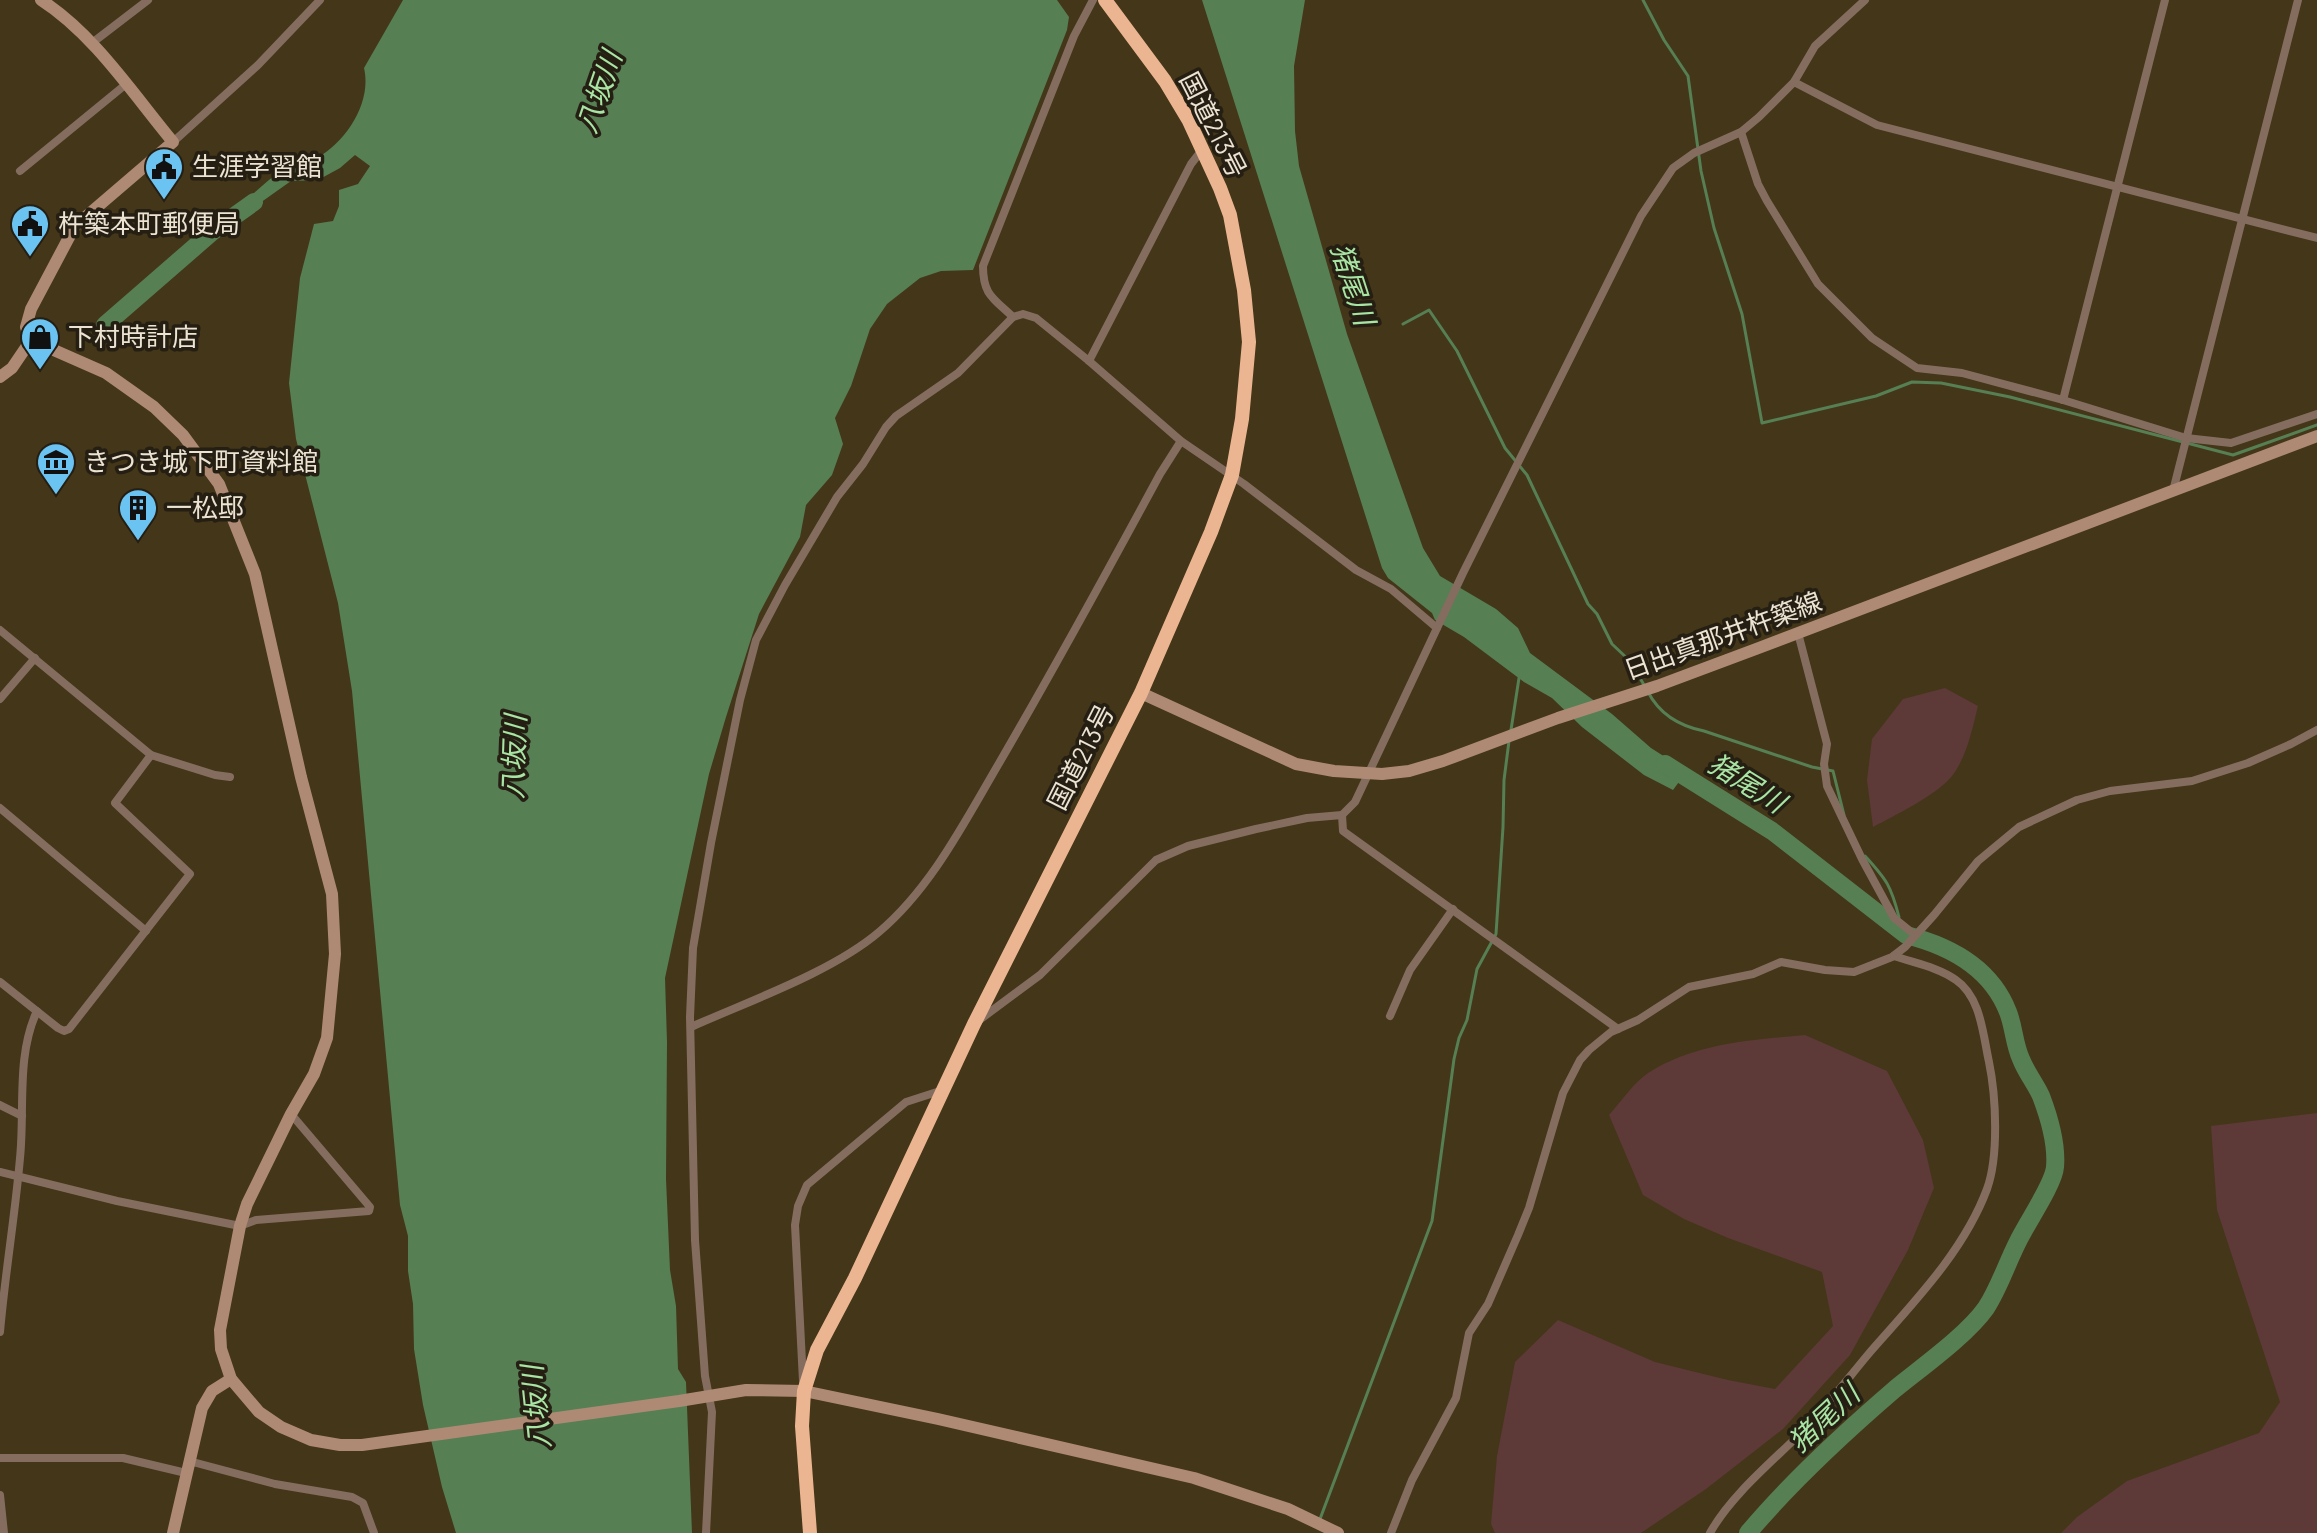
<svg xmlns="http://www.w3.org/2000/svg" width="2317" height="1533" viewBox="0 0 2317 1533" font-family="Barlow,'Noto Sans JP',sans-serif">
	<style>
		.green { fill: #5d3937 }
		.water { fill: #567f54 }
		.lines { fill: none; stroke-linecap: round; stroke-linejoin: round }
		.stream { stroke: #567f54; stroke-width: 3 }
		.river { stroke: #567f54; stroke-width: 18 }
		.street { stroke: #846d5f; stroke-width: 8 }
		.secondary { stroke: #ae8a74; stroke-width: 12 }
		.highway { stroke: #ecb592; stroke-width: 14 }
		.labels { text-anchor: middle; stroke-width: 7; stroke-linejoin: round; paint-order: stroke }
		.street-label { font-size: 26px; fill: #ece3d3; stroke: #251e12 }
		.poi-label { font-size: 26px; fill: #ece3d3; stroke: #251e12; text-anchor: start }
		.water-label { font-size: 28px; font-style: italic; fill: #a8e5a4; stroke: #251e12 }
	</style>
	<rect width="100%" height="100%" fill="#443619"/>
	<g class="green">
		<path d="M 1945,688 L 1978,706 C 1972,730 1967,756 1952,776 C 1937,795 1894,816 1873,827 L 1867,780 L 1872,739 L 1903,699 Z"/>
		<path d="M 1805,1035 L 1887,1071 L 1923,1140 L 1934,1188 L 1908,1250 L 1850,1355 L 1783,1429 L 1706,1489 L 1641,1533 L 1495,1533 L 1491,1524 L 1497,1456 L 1515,1362 L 1558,1320 L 1655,1362 L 1728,1380 L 1775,1389 L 1833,1326 L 1822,1272 L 1728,1238 L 1684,1219 L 1643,1195 L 1609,1115 C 1621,1102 1633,1083 1648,1073 C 1695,1043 1751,1040 1805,1035 Z"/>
		<polygon points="2317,1113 2317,1533 2061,1533 2077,1517 2127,1481 2259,1433 2280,1402 2217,1210 2211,1126"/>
	</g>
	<g class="water">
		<path d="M 403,0 L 1057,0 L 1069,17 L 1067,30 L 973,270 L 941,271 L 920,278 L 887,304 L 870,329 L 851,386 L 835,418 L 843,444 L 832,475 L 806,505 L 800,537 L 759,614 L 726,717 L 709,774 L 665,978 L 667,1042 L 666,1179 L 670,1270 L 676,1306 L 678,1369 L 686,1382 L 692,1533 L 456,1533 L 442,1487 L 423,1405 L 414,1349 L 413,1304 L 408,1271 L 408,1236 L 400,1205 L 352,691 L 338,603 L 296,439 L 289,383 L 300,278 L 314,224 L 333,221 L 339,206 L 339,190 L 358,184 L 370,166 L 355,155 L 340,168 L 318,180 L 291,181 L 239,218 L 234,211 C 249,198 265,182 282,170 C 293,163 307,164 317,158 C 347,141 372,102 364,68 Z"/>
		<polygon points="1202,0 1305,0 1294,66 1295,131 1299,166 1347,334 1423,548 1440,576 1496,609 1518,628 1530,653 1612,714 1651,748 1687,771 1673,790 1644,775 1582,727 1552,698 1524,682 1464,637 1435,620 1432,613 1388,578 1382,568"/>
	</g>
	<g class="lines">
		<g class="stream">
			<polyline points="1643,0 1664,40 1688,76 1701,171 1714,228 1742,314 1762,423 1876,396 1912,382 1941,383 2010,397 2233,455 2317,425"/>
			<polyline points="1403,324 1429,310 1457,351 1505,448 1527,475 1588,604 1597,614 1612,644 1630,661 1644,685"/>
			<path d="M 1648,692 C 1660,715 1679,726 1704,731 L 1812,767 L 1833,771 L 1844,815"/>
			<polyline points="1511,730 1519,678"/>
			<path d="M 1865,856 C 1887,880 1891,886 1899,917"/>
			<polyline points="1320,1519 1432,1221 1454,1059 1459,1038 1467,1020 1477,969 1496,934 1503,827 1504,780 1509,741"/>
		</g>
		<g class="river">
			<polyline points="105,325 212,232 254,202"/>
			<path d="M 1665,764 L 1772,831 L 1906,935 C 1950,946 1991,968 2008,1012 C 2014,1027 2014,1044 2021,1059 C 2026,1072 2035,1083 2041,1096 C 2049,1117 2057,1144 2055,1167 C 2054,1182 2031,1217 2023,1232 C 2009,1256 2001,1285 1986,1308 C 1967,1335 1922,1367 1895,1389 C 1845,1432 1790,1483 1748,1533"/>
		</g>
		<g class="street">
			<polyline points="92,43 148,0"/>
			<polyline points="1794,82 1877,125 2317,238"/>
			<polyline points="1741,132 1758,184 1767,201 1818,284 1872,338 1917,368 1962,373 2063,400 2186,438 2231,443 2317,414"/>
			<polyline points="173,142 258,65 320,0"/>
			<polyline points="20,171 125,85"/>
			<path d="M 1013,317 C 993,298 983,295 983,266 L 1074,36 L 1093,0"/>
			<polyline points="1089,361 1191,164 1202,150"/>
			<polyline points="2063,400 2165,0"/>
			<polyline points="2173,491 2298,0"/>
			<polyline points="0,630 151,755 215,775 230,777"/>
			<polyline points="1798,633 1827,744 1824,764 1827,786 1862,859 1894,918 1915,935"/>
			<polyline points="0,699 35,658"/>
			<polyline points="0,808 146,931"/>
			<polyline points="1342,815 1343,831 1618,1029"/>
			<polyline points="0,982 58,1028 64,1031 69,1029 190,874 115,803 151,755"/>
			<polyline points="1390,1016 1410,970 1453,909"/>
			<polyline points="978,1021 1040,975 1156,860 1188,846 1256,829 1307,818 1342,815 1355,802 1463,573 1641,216 1673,168 1694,153 1741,132 1759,117 1794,82 1815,46 1865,0"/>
			<path d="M 691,1027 C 749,1001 832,972 879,932 C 931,888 964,823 998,765 C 1054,669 1107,572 1160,474 L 1181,441"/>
			<polyline points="0,1105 22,1116"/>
			<polyline points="0,1172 117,1201 240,1226 256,1220 369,1211 370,1207 291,1114"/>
			<path d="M 0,1332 C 5,1274 15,1216 20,1158 C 25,1110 16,1056 37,1011"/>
			<polyline points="803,1381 795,1225 798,1206 807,1185 906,1102 943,1090"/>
			<polyline points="0,1458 123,1458 186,1473"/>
			<polyline points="189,1461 275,1484 352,1497 363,1503 374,1533"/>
			<polyline points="0,1495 4,1533"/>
			<polyline points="706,1533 712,1412 705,1376 695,1240 690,1017 693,948 711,843 740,700 756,640 785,585 837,497 863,464 886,427 896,416 958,373 1013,317 1023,314 1036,318 1089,361 1181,441 1244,484 1356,570 1391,589 1437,628"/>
			<polyline points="1391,1533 1412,1480 1456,1398 1469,1333 1488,1304 1518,1235 1529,1208 1563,1093 1580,1060 1589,1050 1611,1032 1638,1020 1689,987 1753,974 1781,962 1825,970 1854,972 1892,957 1905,947 1934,915 1978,861 2019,827 2077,800 2110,791 2192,781 2248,763 2291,744 2317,730"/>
			<path d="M 1710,1533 C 1731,1495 1773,1461 1804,1430 C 1828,1405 1849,1377 1871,1351 C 1914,1302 1964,1251 1987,1189 C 1999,1156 1996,1096 1989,1062 C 1983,1035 1981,997 1956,980 C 1938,967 1914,963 1894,956"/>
		</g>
		<g class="secondary">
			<path d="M 41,0 C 94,34 133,94 173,142 L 75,226 L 31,309 L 26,327 L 31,340 L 106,373 L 154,407 L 183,435 L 219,484 L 255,574 L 301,777 L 332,894 L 335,954 L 327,1038 L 314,1074 L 291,1114 L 247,1204 L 240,1226 L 220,1330 L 221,1349 L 231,1379 L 259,1412 L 281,1427 L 311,1440 L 340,1445 L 362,1445 L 679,1401 L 746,1390 L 804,1391 L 938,1419 L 1194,1478 L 1288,1509 L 1338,1533"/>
			<polyline points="0,377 12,368 31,340"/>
			<polyline points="1141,693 1296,764 1334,771 1382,774 1409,771 1443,761 1558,718 1657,686 1756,649 2317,436"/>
			<polyline points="173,1533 202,1408 212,1391 231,1379"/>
		</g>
		<polyline class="highway" points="810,1533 802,1426 804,1391 817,1350 855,1278 974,1024 1141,693 1211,532 1232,475 1242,419 1249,342 1244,290 1230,215 1220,188 1189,121 1165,81 1105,0"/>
	</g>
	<defs>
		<g id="civic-pin" transform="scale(2)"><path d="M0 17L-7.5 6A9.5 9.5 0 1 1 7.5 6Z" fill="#6ac3f1" stroke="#251e12"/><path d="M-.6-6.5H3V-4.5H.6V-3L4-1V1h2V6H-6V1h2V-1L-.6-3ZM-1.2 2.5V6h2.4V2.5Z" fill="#111"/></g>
		<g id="shop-pin" transform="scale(2)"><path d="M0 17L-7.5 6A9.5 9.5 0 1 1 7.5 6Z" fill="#6ac3f1" stroke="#251e12"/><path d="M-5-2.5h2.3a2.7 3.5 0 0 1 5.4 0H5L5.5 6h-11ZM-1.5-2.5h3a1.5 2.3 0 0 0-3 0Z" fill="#111"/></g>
		<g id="museum-pin" transform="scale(2)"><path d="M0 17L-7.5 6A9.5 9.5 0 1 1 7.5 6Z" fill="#6ac3f1" stroke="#251e12"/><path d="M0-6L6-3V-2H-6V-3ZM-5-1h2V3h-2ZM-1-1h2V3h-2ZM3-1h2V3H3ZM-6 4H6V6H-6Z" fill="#111"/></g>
		<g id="building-pin" transform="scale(2)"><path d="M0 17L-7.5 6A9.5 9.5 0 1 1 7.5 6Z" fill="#6ac3f1" stroke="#251e12"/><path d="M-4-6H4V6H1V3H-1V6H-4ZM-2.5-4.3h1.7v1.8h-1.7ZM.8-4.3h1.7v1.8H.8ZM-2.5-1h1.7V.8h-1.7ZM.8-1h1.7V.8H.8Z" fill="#111"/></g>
	</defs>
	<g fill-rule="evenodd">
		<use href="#civic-pin" x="164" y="167"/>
		<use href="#civic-pin" x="30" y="224"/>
		<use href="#shop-pin" x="40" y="337"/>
		<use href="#museum-pin" x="56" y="462"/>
		<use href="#building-pin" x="138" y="508"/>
	</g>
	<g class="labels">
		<g class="street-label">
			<text transform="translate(1213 125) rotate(63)" y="9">国道213号</text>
			<text transform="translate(1723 636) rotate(-20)" y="9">日出真那井杵築線</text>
			<text transform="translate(1081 757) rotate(-63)" y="9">国道213号</text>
		</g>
		<g class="poi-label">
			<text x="192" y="176">生涯学習館</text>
			<text x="58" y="233">杵築本町郵便局</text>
			<text x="68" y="346">下村時計店</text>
			<text x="84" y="471">きつき城下町資料館</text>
			<text x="166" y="517">一松邸</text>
		</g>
		<g class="water-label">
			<text transform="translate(599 92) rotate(-71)" y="10">八坂川</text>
			<text transform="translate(1353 284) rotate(72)" y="10">猪尾川</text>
			<text transform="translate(514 757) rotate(-88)" y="10">八坂川</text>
			<text transform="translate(1747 783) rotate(32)" y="10">猪尾川</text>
			<text transform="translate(536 1407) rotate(-96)" y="10">八坂川</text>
			<text transform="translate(1824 1418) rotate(-43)" y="10">猪尾川</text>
		</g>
	</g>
</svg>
